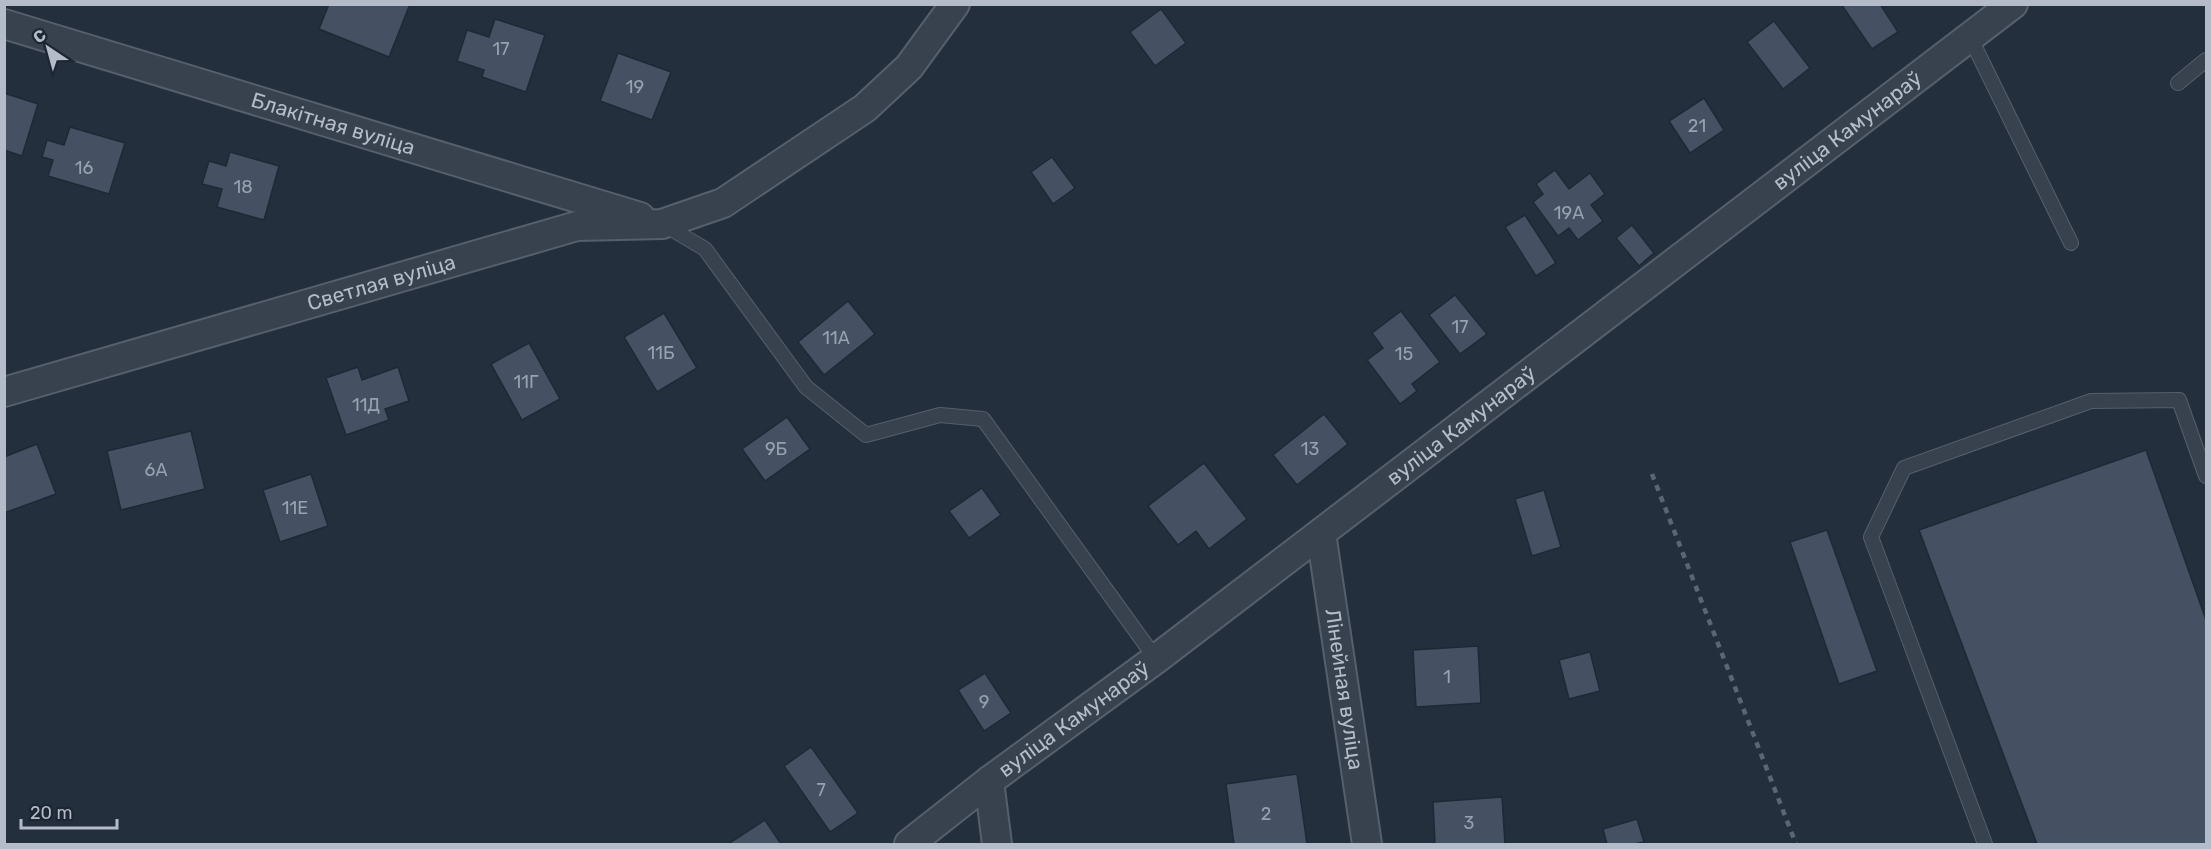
<svg xmlns="http://www.w3.org/2000/svg" width="2211" height="849" viewBox="0 0 2211 849" font-family="Rubik,sans-serif">
	<style>
		.building { fill: #455162; stroke: #1f2835; stroke-width: 1.5 }
		.lines { fill: none; stroke-linecap: round; stroke-linejoin: round }
		.service-casing { stroke: #565f6c; stroke-width: 16 }
		.minor-casing { stroke: #565f6c; stroke-width: 32 }
		.service { stroke: #38414e; stroke-width: 14 }
		.minor { stroke: #38414e; stroke-width: 28 }
		.rail { stroke: #5a6575; stroke-width: 4.5; stroke-dasharray: 6 6; stroke-linecap: butt }
		.labels { text-anchor: middle; stroke-width: 4.5; stroke-linejoin: round; paint-order: stroke }
		.number-label { font-size: 18px; fill: #98a1af }
		.street-label { font-size: 21px; fill: #b4bcc9; stroke: #1d2633 }
	</style>
	<rect width="100%" height="100%" fill="#242f3e"/>
	<g class="building">
		<polygon points="329,4 410,4 389,57 319,29"/>
		<polygon points="1841,4 1880,4 1898,32 1872,49"/>
		<polygon points="1161,9 1186,43 1155,66 1130,32"/>
		<polygon points="495,19 545,35 526,92 482,77 484,70 457,61 467,30 489,37"/>
		<polygon points="1774,21 1810,68 1783,89 1747,42"/>
		<polygon points="618,53 671,72 652,120 600,101"/>
		<polygon points="4,93 38,104 22,156 4,150"/>
		<polygon points="1704,98 1724,130 1690,153 1669,121"/>
		<polygon points="70,127 125,143 109,194 48,176 53,160 42,157 47,140 64,145"/>
		<polygon points="230,152 279,166 264,220 217,207 222,189 202,184 209,161 226,166"/>
		<polygon points="1052,157 1075,188 1053,204 1031,172"/>
		<polygon points="1555,170 1569,189 1590,173 1605,194 1591,205 1603,221 1578,240 1569,228 1558,236 1533,202 1543,194 1536,184"/>
		<polygon points="1525,215 1556,263 1536,276 1505,227"/>
		<polygon points="1632,225 1654,253 1639,266 1616,238"/>
		<polygon points="1455,295 1487,334 1460,354 1429,315"/>
		<polygon points="848,301 875,334 824,375 798,342"/>
		<polygon points="1401,311 1440,362 1412,384 1417,391 1400,404 1367,360 1383,348 1372,333"/>
		<polygon points="664,313 697,368 657,392 624,337"/>
		<polygon points="529,343 560,399 522,420 491,364"/>
		<polygon points="358,367 362,380 398,367 409,401 385,409 389,420 346,435 326,378"/>
		<polygon points="1324,414 1348,444 1297,485 1273,455"/>
		<polygon points="787,417 810,449 765,481 742,449"/>
		<polygon points="191,431 205,489 121,510 107,451"/>
		<polygon points="37,444 56,494 4,513 4,457"/>
		<polygon points="2146,450 2206,620 2206,844 2037,844 1919,530"/>
		<polygon points="1204,463 1247,519 1209,549 1196,531 1178,545 1148,506"/>
		<polygon points="311,474 328,526 280,542 263,490"/>
		<polygon points="982,488 1001,515 969,538 949,511"/>
		<polygon points="1544,490 1561,547 1532,556 1515,499"/>
		<polygon points="1827,530 1877,671 1839,684 1790,542"/>
		<polygon points="1478,646 1481,703 1416,707 1413,650"/>
		<polygon points="1590,652 1600,691 1569,699 1559,660"/>
		<polygon points="985,673 1011,713 984,731 958,690"/>
		<polygon points="811,747 858,813 830,832 784,766"/>
		<polygon points="1297,774 1307,844 1234,844 1226,784"/>
		<polygon points="1502,797 1505,844 1435,844 1433,802"/>
		<polygon points="1637,819 1644,842 1634,844 1607,844 1603,829"/>
		<polygon points="765,820 781,844 728,844"/>
	</g>
	<g class="lines">
		<g class="service-casing">
			<g id="service">
				<polyline points="1970,37 2071,243"/>
				<polyline points="2178,83 2206,60"/>
				<polyline points="663,224 705,249 806,387 866,435 940,415 983,419 1156,659"/>
				<polyline points="1985,844 1871,537 1904,468 2091,401 2179,400 2206,476"/>
			</g>
		</g>
		<g class="minor-casing">
			<g id="minor">
				<path id="s1" d="M 4,24 L 640,217"/>
				<path id="s2" d="M 4,392 L 577,226 L 662,224 L 723,203 L 865,108 L 909,67 L 955,4"/>
				<path id="s3" d="M 1321,533 L 1367,844"/>
				<polyline points="989,781 997,844"/>
				<path id="s4" d="M 909,844 L 989,781 L 1156,659 L 2013,4"/>
			</g>
		</g>
		<use href="#service" class="service"/>
		<use href="#minor" class="minor"/>
		<polyline class="rail" points="1652,474 1796,844"/>
	</g>
	<g class="labels">
		<g class="number-label">
			<text x="501" y="55">17</text>
			<text x="635" y="93">19</text>
			<text x="1697" y="132">21</text>
			<text x="84" y="174">16</text>
			<text x="243" y="193">18</text>
			<text x="1569" y="219">19А</text>
			<text x="1460" y="333">17</text>
			<text x="836" y="344">11А</text>
			<text x="661" y="359">11Б</text>
			<text x="1404" y="360">15</text>
			<text x="526" y="388">11Г</text>
			<text x="366" y="411">11Д</text>
			<text x="776" y="455">9Б</text>
			<text x="1310" y="455">13</text>
			<text x="156" y="476">6А</text>
			<text x="295" y="514">11Е</text>
			<text x="1447" y="683">1</text>
			<text x="984" y="708">9</text>
			<text x="821" y="796">7</text>
			<text x="1266" y="820">2</text>
			<text x="1469" y="829">3</text>
		</g>
		<g class="street-label">
			<text dy="7" stroke="none"><textPath href="#s1" startOffset="344">Блакітная вуліца</textPath></text>
			<text dy="7" stroke="none"><textPath href="#s4" startOffset="1179">вуліца Камунараў</textPath></text>
			<text dy="7" stroke="none"><textPath href="#s2" startOffset="393">Светлая вуліца</textPath></text>
			<text dy="7" stroke="none"><textPath href="#s4" startOffset="693">вуліца Камунараў</textPath></text>
			<text dy="7" stroke="none"><textPath href="#s3" startOffset="158">Лінейная вуліца</textPath></text>
			<text dy="7" stroke="none"><textPath href="#s4" startOffset="207">вуліца Камунараў</textPath></text>
		</g>
	</g>
	<rect width="2211" height="849" fill="none" stroke="#b4bcc9" stroke-width="12"/>
	<g transform="translate(48 48) rotate(324)" stroke="#1d2633" stroke-width="4.5" paint-order="stroke">
	<path d="M0-4.5L10 22L0 15L-10 22Z" fill="#b4bcc9"/>
	<text y="-9" font-size="16" font-weight="bold" text-anchor="middle" fill="#b4bcc9">С</text>
	</g>
	<path d="M21 819v9h96v-9" fill="none" stroke="#b4bcc9" stroke-width="3"/>
	<text x="30" y="819" font-size="18" fill="#b4bcc9" stroke="#1d2633" stroke-width="4.5" paint-order="stroke">20 m</text>
</svg>
